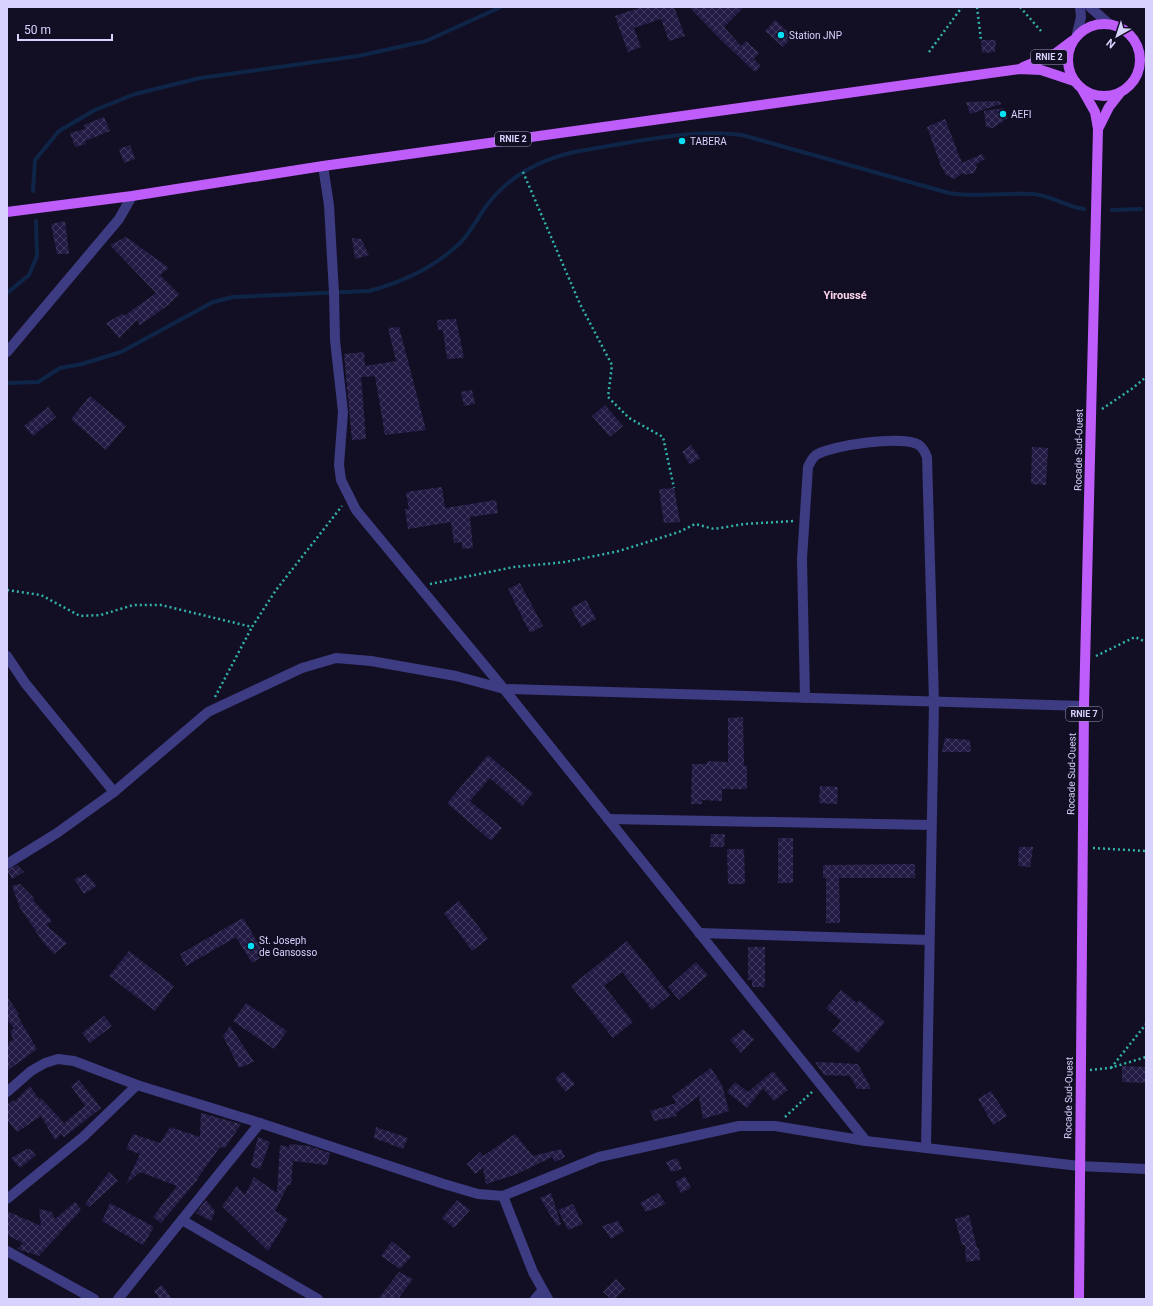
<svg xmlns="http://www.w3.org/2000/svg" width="1153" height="1306" viewBox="0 0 1153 1306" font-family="Roboto,sans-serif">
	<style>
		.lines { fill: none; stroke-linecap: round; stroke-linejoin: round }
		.stream { stroke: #0f2547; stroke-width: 4 }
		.building { fill: url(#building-cross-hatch) }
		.path { stroke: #32b3aa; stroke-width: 2.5; stroke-dasharray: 2 3; stroke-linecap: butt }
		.minor { stroke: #3d3b81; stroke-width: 10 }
		.major { stroke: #bf5dfb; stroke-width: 10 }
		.poi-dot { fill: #06e0f6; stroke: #120f24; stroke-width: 1.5 }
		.labels { text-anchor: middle; stroke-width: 4; stroke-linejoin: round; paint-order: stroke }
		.shield { fill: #120f24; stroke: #9c98bd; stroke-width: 1 }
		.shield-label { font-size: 9px; font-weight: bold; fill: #d7d3fe }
		.poi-label { font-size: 10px; fill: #d7d3fe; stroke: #120f24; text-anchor: start }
		.street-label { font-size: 10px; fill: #d7d3fe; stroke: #120f24 }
		.neighbourhood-label { font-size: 11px; font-weight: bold; fill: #fed5ef; stroke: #120f24 }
	</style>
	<defs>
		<pattern id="building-cross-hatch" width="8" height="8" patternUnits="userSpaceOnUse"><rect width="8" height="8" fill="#231b44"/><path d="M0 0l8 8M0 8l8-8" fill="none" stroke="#423b60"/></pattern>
	</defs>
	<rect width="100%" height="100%" fill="#120f24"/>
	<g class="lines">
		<g class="stream">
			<polyline points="33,191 35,160 59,131 95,110 135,94 200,78 358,56 426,41 501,7"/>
			<polyline points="1112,210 1141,209"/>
			<polyline points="7,293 29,275 37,256 36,221"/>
			<path d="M 7,383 L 38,382 L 60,368 L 82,364 L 121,352 L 213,302 L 233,297 L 369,291 C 403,282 435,267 460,243 C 471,232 478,217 487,205 C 509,176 539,160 574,152 C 625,144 692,128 742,135 L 949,193 C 977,198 1005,192 1033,194 C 1050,195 1067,207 1084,209"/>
		</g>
	</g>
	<g class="building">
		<polygon points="641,7 674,7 685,36 669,41 661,19 634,28 641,47 628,52 615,16"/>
		<polygon points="689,7 744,7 724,27 741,46 746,41 759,53 754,59 761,66 755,72 721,40"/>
		<polygon points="775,20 793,36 783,47 765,31"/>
		<polygon points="981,40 996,40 995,52 982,53"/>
		<polygon points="1000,101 1001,104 970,114 966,102"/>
		<polygon points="1003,108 1008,118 993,128 986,127 984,111"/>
		<polygon points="104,117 110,131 85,141 86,144 75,147 70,133 85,129 84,125"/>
		<polygon points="945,119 962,163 982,154 985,159 976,164 977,167 974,173 965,175 963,173 954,179 946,175 941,166 927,127"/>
		<polygon points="130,145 135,159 124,163 119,149"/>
		<polygon points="65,221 69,254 57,254 51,224"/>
		<polygon points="126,237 169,268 160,275 179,294 167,306 140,325 137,320 119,338 106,323 122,314 124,316 156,293 110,245"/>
		<polygon points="352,238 361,239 369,255 355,259"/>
		<polygon points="456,319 464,358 447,359 443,330 438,330 437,320"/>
		<polygon points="399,327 426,430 385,435 375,376 361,377 366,439 352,440 344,354 364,352 365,366 396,361 388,328"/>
		<polygon points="472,390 475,404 464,406 461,392"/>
		<polygon points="90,396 126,426 106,450 71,419"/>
		<polygon points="605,405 623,426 610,437 592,416"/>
		<polygon points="48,407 56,417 33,436 24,426"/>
		<polygon points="691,445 700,458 690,465 682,452"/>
		<polygon points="1032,447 1048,448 1046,485 1031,484"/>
		<polygon points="442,487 445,508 496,500 498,513 470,517 473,548 462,549 462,542 454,543 451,522 408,529 405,509 409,509 406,492"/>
		<polygon points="674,488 680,522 664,523 659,489"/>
		<polygon points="520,583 543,626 530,633 508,589"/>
		<polygon points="586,600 596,619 581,627 571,608"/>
		<polygon points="743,717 744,766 747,766 747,789 722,789 722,801 702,800 702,804 691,804 692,764 707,764 707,761 728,762 728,718"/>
		<polygon points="945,738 970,740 971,752 942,752"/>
		<polygon points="488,755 533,793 522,806 490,778 470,801 502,828 491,841 447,803"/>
		<polygon points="820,786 838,787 837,804 819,803"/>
		<polygon points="711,834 725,834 724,847 710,847"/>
		<rect x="778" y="838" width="15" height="45"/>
		<polygon points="1019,847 1033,847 1030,867 1018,866"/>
		<polygon points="727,849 744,849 745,884 728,884"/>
		<polygon points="915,864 915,878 839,878 840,923 826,923 826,878 823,878 823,865"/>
		<polygon points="17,865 24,872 12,879 7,870"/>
		<polygon points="86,874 97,886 84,894 74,879"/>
		<polygon points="20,884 34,898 33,900 52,921 46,925 67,943 54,954 43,942 19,906 12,886"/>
		<polygon points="459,901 488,939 472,951 444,913"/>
		<polygon points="243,918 265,955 252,963 236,937 186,966 180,954"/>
		<polygon points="627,941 670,995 652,1010 622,972 604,986 633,1022 613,1038 571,986"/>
		<polygon points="748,947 765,947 765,987 752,987 752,980 748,980"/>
		<polygon points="129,951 174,986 155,1011 109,976"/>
		<polygon points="696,962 708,975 679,1000 668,987"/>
		<polygon points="841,990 857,1003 859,1000 885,1022 858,1053 832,1031 841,1021 826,1008"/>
		<polygon points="7,997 19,1014 17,1015 37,1049 7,1071 7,1044 13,1039 10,1031 14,1028 9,1022 7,1023"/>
		<polygon points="246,1003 287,1031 274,1049 233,1021"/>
		<polygon points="104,1016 112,1026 90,1043 82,1033"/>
		<polygon points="230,1026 254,1062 239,1068 223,1036"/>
		<polygon points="743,1029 754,1039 741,1053 730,1040"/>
		<polygon points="815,1062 858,1064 871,1089 857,1089 850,1076 824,1075"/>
		<polygon points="1122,1066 1146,1067 1146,1083 1122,1082"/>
		<polygon points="711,1068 722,1085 729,1111 703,1119 699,1096 675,1114 677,1116 654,1121 650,1111 676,1103 672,1096"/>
		<polygon points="563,1071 575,1084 566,1092 555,1079"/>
		<polygon points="773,1071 788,1090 774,1101 763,1088 747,1108 727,1092 735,1082 748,1092"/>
		<polygon points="79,1080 101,1108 64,1137 61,1134 55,1140 41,1116 17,1132 7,1120 7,1105 13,1100 14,1102 30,1086 39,1099 41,1098 64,1123 85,1106 71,1086"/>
		<polygon points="991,1091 1007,1116 993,1125 978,1099"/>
		<polygon points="201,1113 241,1124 225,1148 220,1147 197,1179 198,1179 161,1223 153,1217 177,1186 140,1172 126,1184 140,1154 126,1149 133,1134 160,1143 170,1127 200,1137"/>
		<polygon points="376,1127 408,1138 403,1149 374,1138"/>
		<polygon points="515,1134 533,1156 561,1149 565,1157 555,1162 552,1157 517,1174 486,1184 483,1168 475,1174 467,1164 480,1152 483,1156"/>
		<polygon points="258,1137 270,1142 260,1169 251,1166"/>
		<polygon points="290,1144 309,1146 330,1153 327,1165 293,1161 291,1185 288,1185 275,1211 288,1219 268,1251 222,1206 237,1186 245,1195 254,1177 277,1193 280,1145 289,1147"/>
		<polygon points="27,1149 30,1149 36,1155 20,1168 11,1158"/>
		<polygon points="677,1158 682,1169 671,1172 666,1162"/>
		<polygon points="109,1172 118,1181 89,1207 85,1204"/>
		<polygon points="685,1176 691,1188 681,1193 675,1182"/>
		<polygon points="551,1193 561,1224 557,1226 540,1198"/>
		<polygon points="658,1193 666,1204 646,1212 640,1203"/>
		<polygon points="206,1200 215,1211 211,1221 196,1213"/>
		<polygon points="457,1200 470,1210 454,1228 442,1218"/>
		<polygon points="75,1202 81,1210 39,1256 17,1249 23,1243 7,1235 7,1211 41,1226 39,1209 52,1212 55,1219"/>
		<polygon points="110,1203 154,1227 143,1245 102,1221"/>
		<polygon points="573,1204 583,1224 568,1230 558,1210"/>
		<polygon points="969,1215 977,1248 979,1248 980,1260 966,1262 965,1245 962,1245 955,1219"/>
		<polygon points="618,1221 624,1231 611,1239 602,1226"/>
		<polygon points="392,1241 411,1257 400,1269 381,1256"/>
		<polygon points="399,1272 413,1279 398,1299 378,1299"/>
		<polygon points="616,1279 625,1289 614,1299 611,1299 603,1292"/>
		<polygon points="162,1285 172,1299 160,1299 154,1291"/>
	</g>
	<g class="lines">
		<g class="path">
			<polyline points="977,7 981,40"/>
			<polyline points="1020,7 1041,31"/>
			<polyline points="929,52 962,7"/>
			<polyline points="523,172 580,304 612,365 608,397 629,418 663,437 674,488"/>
			<polyline points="1102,409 1133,388 1146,377"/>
			<polyline points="430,584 514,567 565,562 619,551 679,532 695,524 714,529 744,524 794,521"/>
			<polyline points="7,590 41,595 80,616 101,615 133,605 161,605 252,627 276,590 342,506"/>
			<polyline points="1096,656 1135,637 1146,642"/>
			<polyline points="215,697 252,627"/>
			<polyline points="1093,848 1146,851"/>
			<polyline points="1111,1068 1146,1024"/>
			<polyline points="1090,1070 1110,1068 1146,1057"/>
			<polyline points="785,1117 812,1092"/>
		</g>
		<g class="minor">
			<polyline points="1090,7 1109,24"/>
			<polyline points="1077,34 1081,17 1080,7"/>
			<polyline points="323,166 329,205 334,293 335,340 343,412 339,465 341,480 356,510 504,689 866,1141"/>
			<polyline points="7,352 119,219 132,196"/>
			<polyline points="7,656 25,683 114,792"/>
			<path d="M 805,698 L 802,559 L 808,467 C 810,463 812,458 816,455 C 831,445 904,435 919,445 C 923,448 925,452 927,457 L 934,702 L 926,1148"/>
			<polyline points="608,819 931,825"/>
			<polyline points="7,864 57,833 114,792 208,712 302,668 336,658 371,661 456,676 504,689 1084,706"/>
			<polyline points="699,933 929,940"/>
			<polyline points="7,1092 31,1071 45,1063 58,1059 74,1061 137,1085 260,1123 444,1184 478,1194 503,1196 599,1157 739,1126 775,1126 866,1141 1079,1166 1146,1169"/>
			<polyline points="503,1196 533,1272 548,1299"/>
			<polyline points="7,1199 83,1137 137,1085"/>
			<polyline points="182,1220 318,1299"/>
			<polyline points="7,1251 94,1299"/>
			<polyline points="118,1299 260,1123"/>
			<polyline points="535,1299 542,1291"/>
		</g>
		<g class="major">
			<circle cx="1104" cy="60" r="36"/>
			<polyline points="1023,67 1056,53 1072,41"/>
			<polyline points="1098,129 1109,107 1120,93"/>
			<polyline points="7,212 132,196 323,166 1020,69 1041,70 1074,81"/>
			<polyline points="1079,1299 1084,706 1098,129 1095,112 1082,89"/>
		</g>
	</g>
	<g class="poi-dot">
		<circle cx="781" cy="35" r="4"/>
		<circle cx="1003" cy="114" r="4"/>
		<circle cx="682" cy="141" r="4"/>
		<circle cx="251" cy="946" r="4"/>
	</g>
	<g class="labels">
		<g class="shield">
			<rect x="1031" y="50" width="36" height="14" rx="3"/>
			<rect x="495" y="132" width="36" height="14" rx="3"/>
			<rect x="1066" y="707" width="36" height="14" rx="3"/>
		</g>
		<g class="shield-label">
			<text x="1049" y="60">RNIE 2</text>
			<text x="513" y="142">RNIE 2</text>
			<text x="1084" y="717">RNIE 7</text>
		</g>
		<g class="poi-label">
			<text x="789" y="39">Station JNP</text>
			<text x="1011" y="118">AEFI</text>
			<text x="690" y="145">TABERA</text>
			<text x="259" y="944">St. Joseph<tspan x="259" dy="12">de Gansosso</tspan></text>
		</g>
		<g class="street-label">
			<text transform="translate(1078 450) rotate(-89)" y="4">Rocade Sud-Ouest</text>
			<text transform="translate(1071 774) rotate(-89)" y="4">Rocade Sud-Ouest</text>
			<text transform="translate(1068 1098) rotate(-89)" y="4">Rocade Sud-Ouest</text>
		</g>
		<g class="neighbourhood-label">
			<text x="845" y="299">Yiroussé</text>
		</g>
	</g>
	<rect width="1153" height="1306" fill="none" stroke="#d7d3fe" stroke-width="16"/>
	<g transform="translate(1117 36) rotate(219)" stroke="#120f24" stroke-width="3" paint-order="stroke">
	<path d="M0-3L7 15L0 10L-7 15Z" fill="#d7d3fe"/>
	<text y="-6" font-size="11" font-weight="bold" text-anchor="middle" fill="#d7d3fe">N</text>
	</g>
	<path d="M18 34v6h94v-6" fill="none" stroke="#d7d3fe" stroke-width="2"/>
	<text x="24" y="34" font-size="12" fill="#d7d3fe" stroke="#120f24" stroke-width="3" paint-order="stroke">50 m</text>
</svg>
